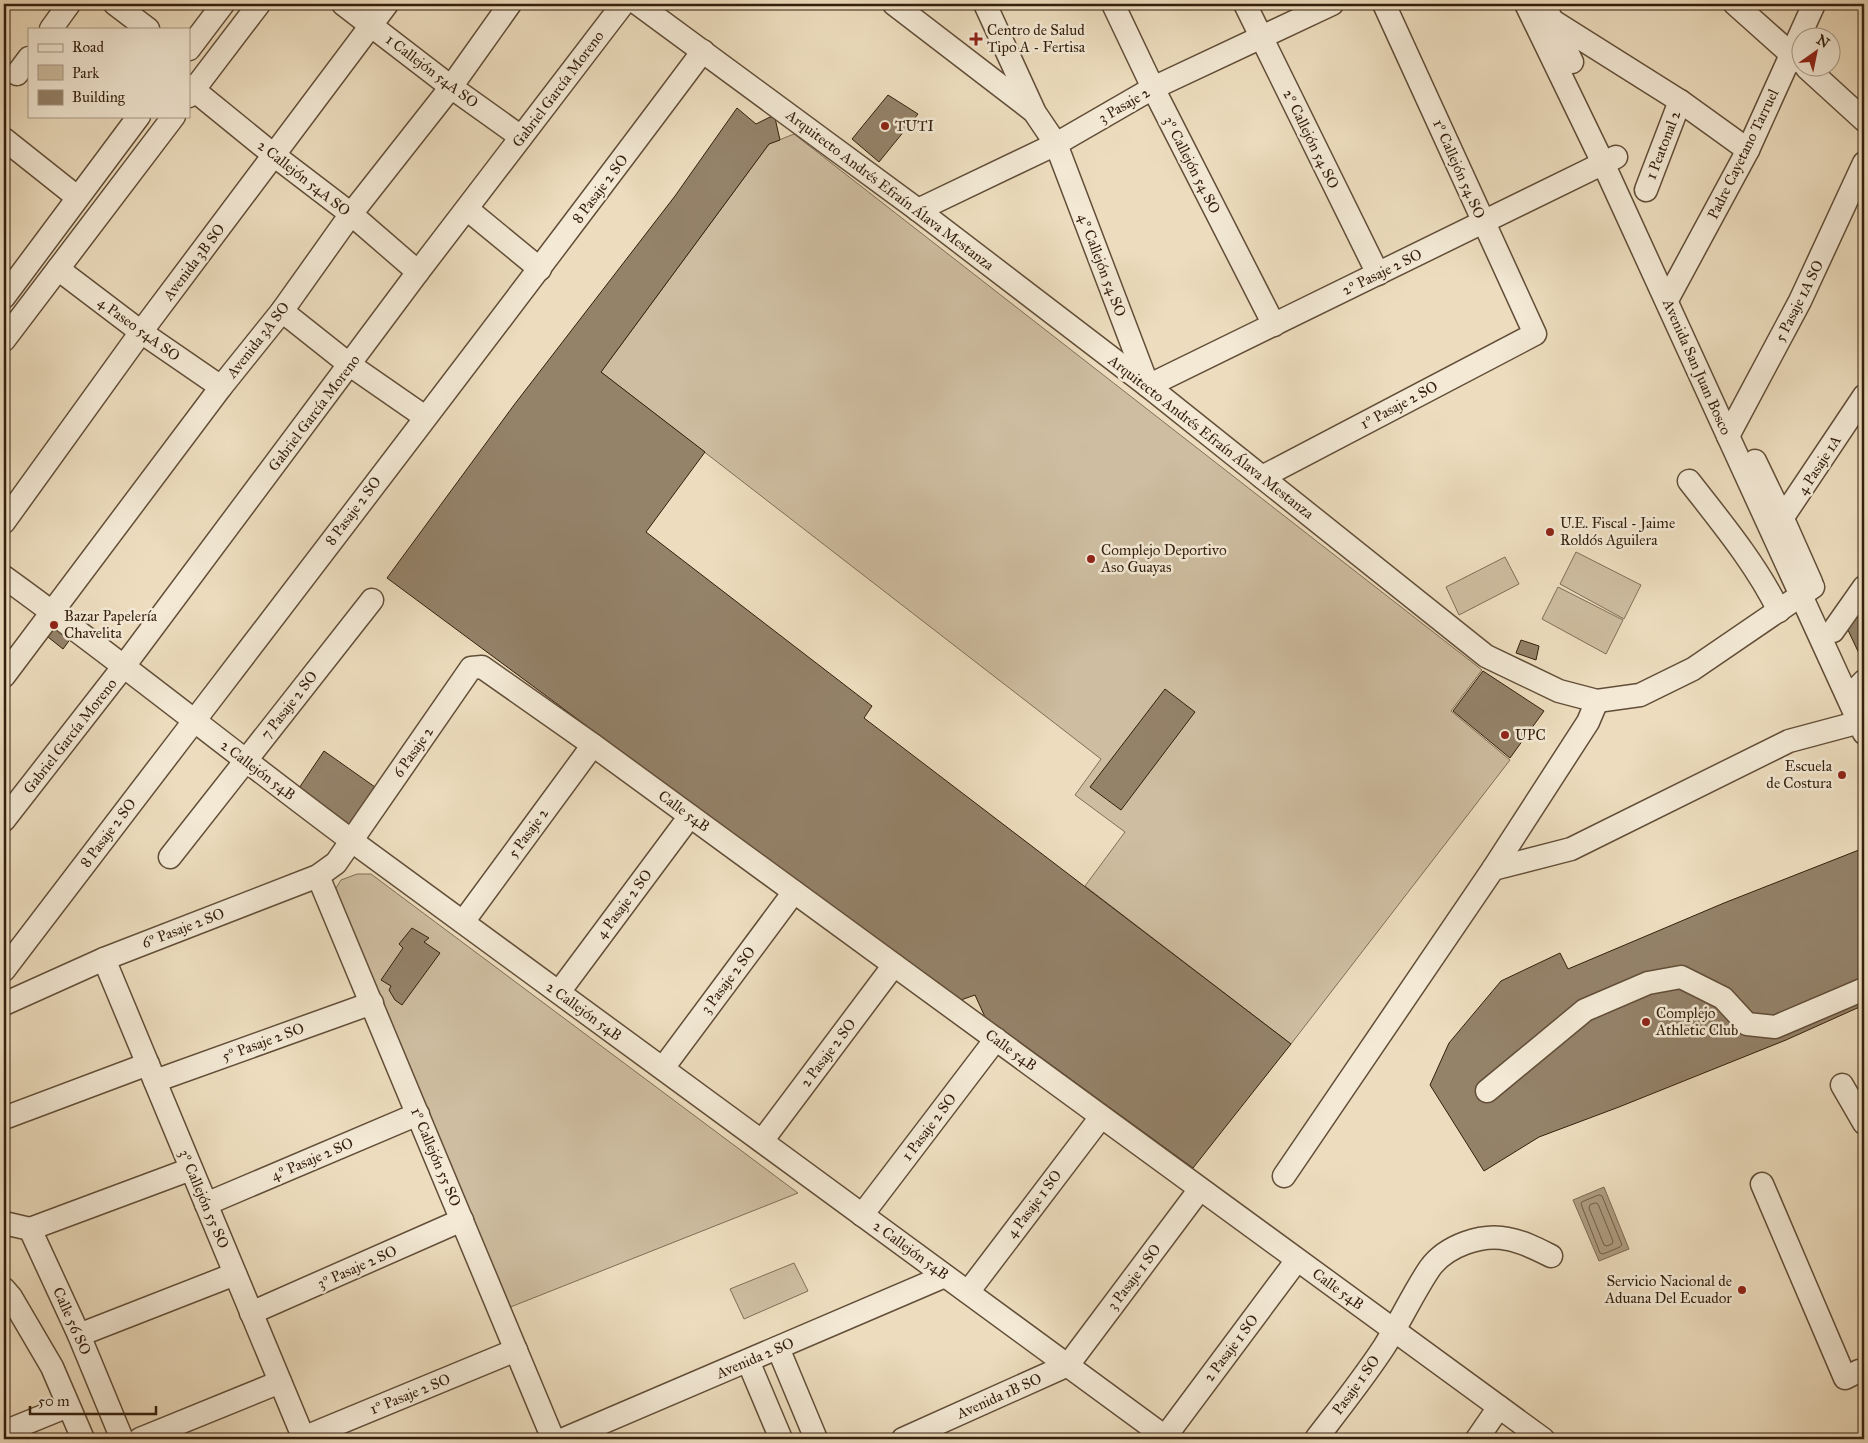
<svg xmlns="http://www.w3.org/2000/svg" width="1868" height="1443" viewBox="0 0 1868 1443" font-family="'IM FELL Great Primer',serif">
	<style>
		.green { fill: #cebda0; stroke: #816e56 }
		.water { fill: #ae9c81; stroke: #7d6a52 }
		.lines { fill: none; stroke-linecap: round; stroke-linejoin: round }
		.shore { stroke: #715e46; stroke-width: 1 }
		.building { fill: #948269; stroke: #341f0c }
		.minor-casing { stroke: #624e38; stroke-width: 25 }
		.minor { stroke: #f3e9d5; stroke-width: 22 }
		.poi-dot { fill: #8f2418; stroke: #f3e9d5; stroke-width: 2 }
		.labels { text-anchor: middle; stroke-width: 5; stroke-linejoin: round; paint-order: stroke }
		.poi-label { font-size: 15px; fill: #341f0c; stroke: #f3e9d5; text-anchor: start }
		.street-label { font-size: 15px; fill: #341f0c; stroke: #f3e9d5 }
	</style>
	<rect width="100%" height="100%" fill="#edddbe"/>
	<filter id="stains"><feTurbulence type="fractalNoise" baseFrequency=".004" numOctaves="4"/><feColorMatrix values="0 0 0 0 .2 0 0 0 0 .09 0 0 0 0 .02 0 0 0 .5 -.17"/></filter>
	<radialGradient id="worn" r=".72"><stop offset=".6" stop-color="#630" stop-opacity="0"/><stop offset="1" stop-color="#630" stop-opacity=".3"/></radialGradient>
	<g class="green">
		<polygon points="794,134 1482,670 1451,711 1510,760 1291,1044 1085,886 1125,832 1075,795 1101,759 601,372 769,144"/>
		<polygon points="1576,552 1641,585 1624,619 1560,584"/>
		<polygon points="1505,557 1519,584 1459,615 1446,587"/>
		<polygon points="1558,587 1623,620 1606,654 1542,619"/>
		<polygon points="357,874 371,874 798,1193 508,1308 339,898 336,888 341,880"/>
		<polygon points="794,1263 808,1291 744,1319 730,1289"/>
	</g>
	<polygon class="water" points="1604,1187 1629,1249 1599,1261 1573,1200"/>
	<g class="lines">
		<g class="shore">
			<polygon points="1599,1195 1602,1196 1622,1245 1620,1247 1603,1254 1600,1253 1581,1204 1582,1202"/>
			<polygon points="1596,1203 1598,1204 1613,1241 1612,1244 1607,1246 1604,1245 1589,1208 1590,1205"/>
		</g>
	</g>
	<g class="building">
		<polygon points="888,95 918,114 879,162 852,139"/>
		<polygon points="737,108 756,124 770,117 775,118 780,140 769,144 601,372 705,452 646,532 872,706 864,718 1291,1044 1193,1168 985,1017 975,995 958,1001 387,578 514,405 675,196"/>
		<polygon points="1864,602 1864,664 1847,628"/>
		<polygon points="54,618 74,634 63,649 43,633"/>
		<polygon points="1521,640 1539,646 1536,660 1516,653"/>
		<polygon points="1483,671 1544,711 1510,758 1453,711"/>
		<polygon points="1165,689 1195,712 1121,810 1090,787"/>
		<polygon points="324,751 375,787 347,828 297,791"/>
		<polygon points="1864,848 1864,1005 1786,1040 1619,1107 1539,1137 1484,1171 1430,1085 1449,1043 1501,981 1560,953 1568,969 1724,903"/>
		<polygon points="412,928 429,938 424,942 440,953 402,1005 395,1000 389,990 391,986 381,980 403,948 399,944"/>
	</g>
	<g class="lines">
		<g class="minor-casing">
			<g id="minor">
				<polyline points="115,4 148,29"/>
				<polyline points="343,4 451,87 521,137"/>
				<polyline points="638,4 918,210 1148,386 1486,656 1559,691 1597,701 1640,695 1693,669 1813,587"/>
				<polyline points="894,4 1032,110"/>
				<polyline points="985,4 1035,113 1056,144 1148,386 1616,157"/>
				<polyline points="1113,4 1153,88 1274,325"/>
				<polyline points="1245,4 1378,274"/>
				<polyline points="1526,4 1603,163 1864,733"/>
				<polyline points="1544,4 1572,62"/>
				<polyline points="1735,4 1800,62"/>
				<polyline points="1553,21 1680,101 1748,150"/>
				<polyline points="51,29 69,4"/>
				<polyline points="189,49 223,4"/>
				<polyline points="1807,68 1864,120"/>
				<polyline points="17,74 29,58"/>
				<polyline points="189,86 275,156 351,214 418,272"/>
				<polyline points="189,96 259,4"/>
				<polyline points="4,139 77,197"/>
				<polyline points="1646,190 1680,101"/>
				<polyline points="467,209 540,269"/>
				<polyline points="918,210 1056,144 1153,88 1332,4"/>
				<polyline points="58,269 141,332 221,387"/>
				<polyline points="4,297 139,116"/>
				<polyline points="1667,300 1748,150 1814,4"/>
				<polyline points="282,311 350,365 425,417"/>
				<polyline points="4,340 174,116"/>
				<polyline points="1728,436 1800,301 1864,163"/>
				<polyline points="1755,461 1783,519 1811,582"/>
				<polyline points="1262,477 1535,334 1384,4"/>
				<path d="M 1689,481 C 1721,522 1756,564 1779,611"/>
				<polyline points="4,522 141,332 387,4"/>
				<polyline points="1775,529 1864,396"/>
				<path d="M 4,577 C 122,662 235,754 352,841 C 623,1042 896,1240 1168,1439"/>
				<polyline points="1833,631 1864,587"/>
				<polyline points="4,676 221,387 282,311 351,214 451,87 510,4"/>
				<polyline points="1857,688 1864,681"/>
				<polyline points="4,820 124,666 418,272 623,4"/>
				<polyline points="170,857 372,600"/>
				<polyline points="1493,869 1571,849 1789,741 1860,722"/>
				<polyline points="318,876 553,1439"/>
				<polyline points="463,922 593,745"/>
				<polyline points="104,959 304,1439"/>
				<path d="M 4,970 C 237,664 472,360 703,51"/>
				<polyline points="559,992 690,816"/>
				<polyline points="4,1004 104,959 318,876 336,863 471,668 482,667 593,745 1543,1439"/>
				<polyline points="663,1068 794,892"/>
				<polyline points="155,1081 372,1003"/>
				<polyline points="1842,1085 1864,1123"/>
				<polyline points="1487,1091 1585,1010 1648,983 1681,977 1723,998 1747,1024 1775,1027 1864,989"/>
				<polyline points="4,1118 148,1064"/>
				<polyline points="762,1141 894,965"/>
				<polyline points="1284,1176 1493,869 1588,722 1597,701"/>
				<polyline points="1762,1184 1845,1378 1859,1371 1864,1371"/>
				<polyline points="206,1204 418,1114"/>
				<polyline points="862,1215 996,1039"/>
				<polyline points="4,1223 30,1229 79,1335 122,1439"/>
				<polyline points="30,1229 191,1169"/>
				<polyline points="4,1289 11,1297 52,1367 83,1439"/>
				<polyline points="968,1292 1101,1117"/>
				<polyline points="251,1313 462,1220"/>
				<polyline points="79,1335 235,1274"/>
				<polyline points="778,1348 816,1439"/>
				<polyline points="748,1361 781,1439"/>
				<polyline points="4,1432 68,1406"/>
				<polyline points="1165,1437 1297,1260"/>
				<polyline points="303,1438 516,1350"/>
				<polyline points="140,1439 280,1382"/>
				<polyline points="564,1439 945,1276"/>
				<polyline points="903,1439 1068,1365 1200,1189"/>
				<path d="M 1316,1439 C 1339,1409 1363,1379 1384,1347 C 1400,1322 1413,1293 1430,1268 C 1446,1246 1482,1233 1508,1239 C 1524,1242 1537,1249 1551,1256"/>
				<polyline points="1477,1439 1499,1407"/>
			</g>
		</g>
		<use href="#minor" class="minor"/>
	</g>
	<g class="poi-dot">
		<path d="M973.5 31.5h5v5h5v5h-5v5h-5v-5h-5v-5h5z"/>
		<circle cx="885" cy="126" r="5"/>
		<circle cx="1550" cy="532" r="5"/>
		<circle cx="1091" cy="559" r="5"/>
		<circle cx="54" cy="625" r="5"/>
		<circle cx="1505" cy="735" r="5"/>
		<circle cx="1842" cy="775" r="5"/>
		<circle cx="1646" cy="1022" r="5"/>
		<circle cx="1742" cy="1290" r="5"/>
	</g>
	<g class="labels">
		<g class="poi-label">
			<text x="987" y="35">Centro de Salud<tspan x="987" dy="17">Tipo A - Fertisa</tspan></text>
			<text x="895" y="131">TUTI</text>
			<text x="1560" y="528">U.E. Fiscal - Jaime<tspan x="1560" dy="17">Roldós Aguilera</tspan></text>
			<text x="1101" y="555">Complejo Deportivo<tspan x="1101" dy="17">Aso Guayas</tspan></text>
			<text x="64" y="621">Bazar Papelería<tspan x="64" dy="17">Chavelita</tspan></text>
			<text x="1515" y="740">UPC</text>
			<text x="1832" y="771" text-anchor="end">Escuela<tspan x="1832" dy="17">de Costura</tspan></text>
			<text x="1656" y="1018">Complejo<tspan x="1656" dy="17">Athletic Club</tspan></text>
			<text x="1732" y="1286" text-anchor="end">Servicio Nacional de<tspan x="1732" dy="17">Aduana Del Ecuador</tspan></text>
		</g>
		<g class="street-label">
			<text transform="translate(432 71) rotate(37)" y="5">1 Callejón 54A SO</text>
			<text transform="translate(558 89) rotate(-53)" y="5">Gabriel García Moreno</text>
			<text transform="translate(1124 105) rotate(-30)" y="5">3 Pasaje 2</text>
			<text transform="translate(1311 139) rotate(64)" y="5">2º Callejón 54 SO</text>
			<text transform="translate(1663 145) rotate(-69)" y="5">1 Peatonal 2</text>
			<text transform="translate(1743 154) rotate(-64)" y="5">Padre Cayetano Tarruel</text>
			<text transform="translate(1192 165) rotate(63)" y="5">3º Callejón 54 SO</text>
			<text transform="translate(1459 169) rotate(66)" y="5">1º Callejón 54 SO</text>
			<text transform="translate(304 178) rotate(38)" y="5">2 Callejón 54A SO</text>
			<text transform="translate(600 189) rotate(-53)" y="5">8 Pasaje 2 SO</text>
			<text transform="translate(890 190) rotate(37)" y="5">Arquitecto Andrés Efraín Álava Mestanza</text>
			<text transform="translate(194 262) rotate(-53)" y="5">Avenida 3B SO</text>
			<text transform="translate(1102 265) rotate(69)" y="5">4º Callejón 54 SO</text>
			<text transform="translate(1382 272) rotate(-26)" y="5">2º Pasaje 2 SO</text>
			<text transform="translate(1799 301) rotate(-63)" y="5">5 Pasaje 1A SO</text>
			<text transform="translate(139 329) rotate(36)" y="5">4 Paseo 54A SO</text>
			<text transform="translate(258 340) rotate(-52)" y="5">Avenida 3A SO</text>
			<text transform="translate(1697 367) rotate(66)" y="5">Avenida San Juan Bosco</text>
			<text transform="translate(1399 405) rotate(-28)" y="5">1º Pasaje 2 SO</text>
			<text transform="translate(314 413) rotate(-53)" y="5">Gabriel García Moreno</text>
			<text transform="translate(1211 437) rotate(38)" y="5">Arquitecto Andrés Efraín Álava Mestanza</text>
			<text transform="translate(1819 465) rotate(-57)" y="5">4 Pasaje 1A</text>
			<text transform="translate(353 511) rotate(-53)" y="5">8 Pasaje 2 SO</text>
			<text transform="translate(289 705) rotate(-52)" y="5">7 Pasaje 2 SO</text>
			<text transform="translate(70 736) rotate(-52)" y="5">Gabriel García Moreno</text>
			<text transform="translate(413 752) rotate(-55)" y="5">6 Pasaje 2</text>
			<text transform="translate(258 770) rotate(37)" y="5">2 Callejón 54B</text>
			<text transform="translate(684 811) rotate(36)" y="5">Calle 54B</text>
			<text transform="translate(108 833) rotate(-53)" y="5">8 Pasaje 2 SO</text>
			<text transform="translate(528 833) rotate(-54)" y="5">5 Pasaje 2</text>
			<text transform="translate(624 904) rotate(-53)" y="5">4 Pasaje 2 SO</text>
			<text transform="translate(183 928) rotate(-21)" y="5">6º Pasaje 2 SO</text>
			<text transform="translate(728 980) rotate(-53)" y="5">3 Pasaje 2 SO</text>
			<text transform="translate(584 1011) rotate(36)" y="5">2 Callejón 54B</text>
			<text transform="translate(263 1042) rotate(-20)" y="5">5º Pasaje 2 SO</text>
			<text transform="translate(1011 1050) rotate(36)" y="5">Calle 54B</text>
			<text transform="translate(828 1053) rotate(-53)" y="5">2 Pasaje 2 SO</text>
			<text transform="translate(929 1127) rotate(-53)" y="5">1 Pasaje 2 SO</text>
			<text transform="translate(436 1157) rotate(67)" y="5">1º Callejón 55 SO</text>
			<text transform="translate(312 1159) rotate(-23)" y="5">4º Pasaje 2 SO</text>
			<text transform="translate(204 1199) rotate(67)" y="5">3º Callejón 55 SO</text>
			<text transform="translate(1034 1204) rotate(-53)" y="5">4 Pasaje 1 SO</text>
			<text transform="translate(911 1250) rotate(36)" y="5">2 Callejón 54B</text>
			<text transform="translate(357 1267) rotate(-24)" y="5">3º Pasaje 2 SO</text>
			<text transform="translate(1134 1277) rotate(-53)" y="5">3 Pasaje 1 SO</text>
			<text transform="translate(1338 1289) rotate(36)" y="5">Calle 54B</text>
			<text transform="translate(72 1321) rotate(66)" y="5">Calle 56 SO</text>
			<text transform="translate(1231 1348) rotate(-53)" y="5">2 Pasaje 1 SO</text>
			<text transform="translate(755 1358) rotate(-23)" y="5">Avenida 2 SO</text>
			<text transform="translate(1356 1385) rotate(-54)" y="5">Pasaje 1 SO</text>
			<text transform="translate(410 1394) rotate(-22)" y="5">1º Pasaje 2 SO</text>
			<text transform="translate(999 1396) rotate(-24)" y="5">Avenida 1B SO</text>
		</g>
	</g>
	<rect width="1868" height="1443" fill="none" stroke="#edddbe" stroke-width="20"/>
	<rect x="5" y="5" width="1858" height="1433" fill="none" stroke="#341f0c" stroke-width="2.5"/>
	<rect x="10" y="10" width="1848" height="1423" fill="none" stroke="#341f0c"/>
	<rect x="28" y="28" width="162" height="90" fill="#f3e9d5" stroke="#a79885"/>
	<rect x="38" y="44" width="25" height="8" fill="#f3e9d5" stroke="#a79885"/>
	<text x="72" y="52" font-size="15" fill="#341f0c">Road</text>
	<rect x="38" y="65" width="25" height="15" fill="#cebda0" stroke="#a79885"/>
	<text x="72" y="78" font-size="15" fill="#341f0c">Park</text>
	<rect x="38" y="90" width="25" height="15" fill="#948269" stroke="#a79885"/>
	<text x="72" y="102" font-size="15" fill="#341f0c">Building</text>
	<g transform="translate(1816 52) rotate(33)"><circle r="24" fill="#f3e9d5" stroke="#a79885"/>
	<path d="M0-4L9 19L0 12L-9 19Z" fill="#8f2418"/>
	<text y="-8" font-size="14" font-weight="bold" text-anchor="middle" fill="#341f0c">N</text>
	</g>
	<path d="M30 1406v8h126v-8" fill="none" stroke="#341f0c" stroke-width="2.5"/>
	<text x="38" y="1406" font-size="15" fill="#341f0c" stroke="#f3e9d5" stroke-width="4" paint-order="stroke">50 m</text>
	<rect width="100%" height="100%" filter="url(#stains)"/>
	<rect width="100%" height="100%" fill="url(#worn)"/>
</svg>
